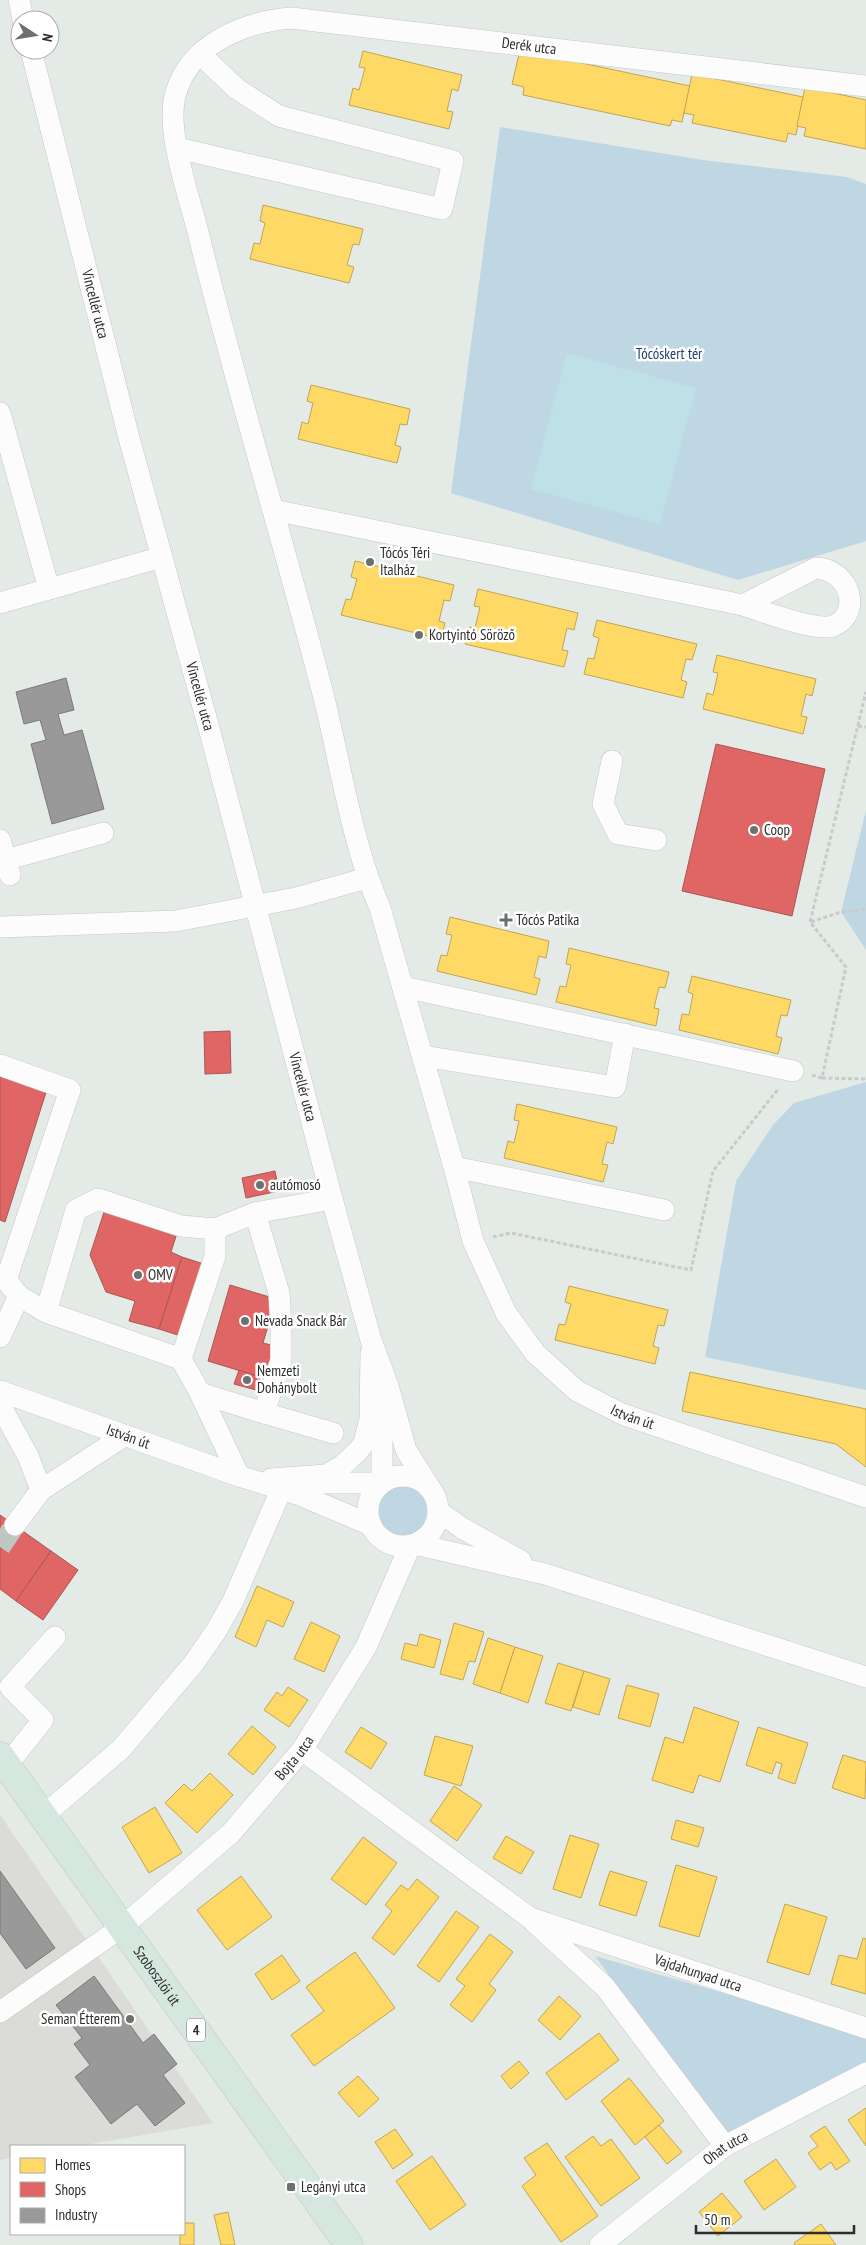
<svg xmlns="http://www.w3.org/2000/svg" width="866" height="2245" viewBox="0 0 866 2245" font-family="'PT Sans Narrow',sans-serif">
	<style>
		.industrial { fill: #dbdbd8 }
		.green { fill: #bfd6e3 }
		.pitch { fill: #bde1e7 }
		.homes { fill: #ffd966; stroke: #c0a555 }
		.shops { fill: #e06666; stroke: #a55 }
		.industry { fill: #999; stroke: #797979 }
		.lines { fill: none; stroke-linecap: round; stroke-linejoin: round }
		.minor-tunnel { stroke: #bfc5c1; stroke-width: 21; stroke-dasharray: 21 11; stroke-linecap: butt }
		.minor-casing { stroke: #c6c7c6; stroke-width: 22 }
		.major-casing { stroke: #c3c6c4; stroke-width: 29 }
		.path { stroke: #c9cac9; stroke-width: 3; stroke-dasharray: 4 2.5; stroke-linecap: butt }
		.minor { stroke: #fbfcfb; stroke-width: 21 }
		.major { stroke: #d6e7df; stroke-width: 28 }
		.poi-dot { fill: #6d706e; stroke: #fff; stroke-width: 2 }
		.labels { text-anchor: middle; stroke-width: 5; stroke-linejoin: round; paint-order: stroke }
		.shield { fill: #fff; stroke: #6c6c6c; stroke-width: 1 }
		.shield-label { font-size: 14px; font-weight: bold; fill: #2d2d2d }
		.street-label { font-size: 15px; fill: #2d2d2d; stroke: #fff }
		.park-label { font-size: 15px; fill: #1f3f68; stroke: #fff }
		.poi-label { font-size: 15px; fill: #2d2d2d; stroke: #fff; text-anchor: start }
	</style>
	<rect width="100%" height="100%" fill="#e4ebe6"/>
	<polygon class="industrial" points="0,1815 213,2123 79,2146 11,2146 11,2158 0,2160"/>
	<g class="green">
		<polygon points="500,127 703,160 847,177 866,184 866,541 738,580 451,493"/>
		<polygon points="866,810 866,950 841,912"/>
		<polygon points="866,1082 866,1390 705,1357 736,1181 773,1125 794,1103"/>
		<circle cx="402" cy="1511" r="25"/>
		<polygon points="595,1956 866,2034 866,2067 727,2137"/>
	</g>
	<polygon class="pitch" points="567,353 696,388 660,524 531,489"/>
	<g class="homes">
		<polygon points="520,50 690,86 682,122 672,120 670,126 523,95 524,87 512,84"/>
		<polygon points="363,51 462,75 458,91 452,89 447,111 453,112 449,129 349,105 353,88 359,90 365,68 359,67"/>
		<polygon points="692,74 803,97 796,135 788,133 786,142 692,123 694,115 684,113"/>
		<polygon points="805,87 866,100 866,149 804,136 806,128 797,126"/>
		<polygon points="263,205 363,229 359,245 353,244 347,265 354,267 349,283 250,259 254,243 260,244 265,223 260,221"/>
		<polygon points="311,385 410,409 407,425 400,424 395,445 401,447 397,463 298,439 302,422 308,424 313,403 307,401"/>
		<polygon points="355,561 454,585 450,601 444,600 439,621 445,623 441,639 341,615 346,599 351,600 357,579 351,577"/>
		<polygon points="478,589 578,613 574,630 567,628 562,650 568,651 564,667 465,644 469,627 475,628 480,607 474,606"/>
		<polygon points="597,620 697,644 692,660 686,659 681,680 687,682 683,698 584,674 588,658 594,659 599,638 593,636"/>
		<polygon points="717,655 816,679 812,696 806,694 801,716 807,717 803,734 703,709 707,693 713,695 718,673 713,672"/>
		<polygon points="450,917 549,941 546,958 539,956 534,977 540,979 536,995 437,971 441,955 447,956 452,935 446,934"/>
		<polygon points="569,948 669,972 665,988 659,987 654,1008 659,1009 656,1026 556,1002 560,986 566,987 571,965 566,964"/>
		<polygon points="692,976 791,1000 787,1016 781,1015 776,1036 782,1038 778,1054 679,1030 682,1014 689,1015 693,994 688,992"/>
		<polygon points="517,1104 617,1127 613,1144 607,1142 602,1164 608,1165 603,1182 504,1158 508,1141 514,1143 519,1121 514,1120"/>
		<polygon points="569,1286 668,1310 664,1326 658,1325 653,1346 659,1348 655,1364 555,1340 559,1324 565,1325 571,1304 565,1302"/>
		<polygon points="690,1372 866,1409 866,1467 836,1444 682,1411"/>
		<polygon points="257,1586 294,1602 283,1627 267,1620 256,1647 235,1637"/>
		<polygon points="311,1622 340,1636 324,1672 294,1659"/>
		<polygon points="454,1623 484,1632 475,1662 469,1661 463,1680 440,1674"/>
		<polygon points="420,1634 441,1640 434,1668 401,1659 405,1643 417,1646"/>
		<polygon points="488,1638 515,1647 500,1693 473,1684"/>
		<polygon points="515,1647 543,1656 528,1703 500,1693"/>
		<polygon points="558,1663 584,1671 571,1711 545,1703"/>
		<polygon points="584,1671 610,1679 599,1715 573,1707"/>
		<polygon points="627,1685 659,1694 650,1727 618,1718"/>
		<polygon points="288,1687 308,1700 289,1727 264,1710 277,1692 282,1696"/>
		<polygon points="694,1707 739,1722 720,1782 699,1775 693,1793 652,1780 665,1737 683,1743"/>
		<polygon points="252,1726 276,1747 253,1775 228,1754"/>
		<polygon points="361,1727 387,1743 371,1769 345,1752"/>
		<polygon points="758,1727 808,1743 795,1784 778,1778 782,1764 776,1762 772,1774 746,1765"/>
		<polygon points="435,1736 473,1746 461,1786 424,1775"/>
		<polygon points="843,1755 866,1762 865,1799 832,1788"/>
		<polygon points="210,1773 233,1795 197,1833 165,1803 184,1784 192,1791"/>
		<polygon points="454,1786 482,1805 457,1841 430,1821"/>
		<polygon points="155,1807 182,1853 149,1873 122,1827"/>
		<polygon points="676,1820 704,1828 698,1847 671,1839"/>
		<polygon points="570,1835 599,1844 581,1898 553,1889"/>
		<polygon points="506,1836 534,1852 521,1874 493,1858"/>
		<polygon points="363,1837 397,1863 366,1905 331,1879"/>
		<polygon points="676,1865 717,1877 699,1937 659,1926"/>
		<polygon points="610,1871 647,1882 636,1916 599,1905"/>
		<polygon points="241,1876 272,1917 227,1950 197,1910"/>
		<polygon points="417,1879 439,1897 394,1955 372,1938 392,1911 385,1905 401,1885 408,1890"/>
		<polygon points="785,1904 827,1917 809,1975 767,1962"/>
		<polygon points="456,1911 479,1927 439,1982 417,1966"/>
		<polygon points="490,1934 513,1952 489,1984 496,1990 472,2022 450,2005 465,1986 456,1979"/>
		<polygon points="863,1938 866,1939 866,1994 831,1984 839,1955 857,1959"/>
		<polygon points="355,1952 395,2008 314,2066 291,2035 324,2011 306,1987"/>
		<polygon points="282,1955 300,1981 272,2000 255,1974"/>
		<polygon points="559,1996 581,2016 560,2040 538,2020"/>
		<polygon points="599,2033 619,2060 566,2100 546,2073"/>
		<polygon points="519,2061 529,2073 511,2089 501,2076"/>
		<polygon points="358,2076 379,2099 359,2117 338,2093"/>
		<polygon points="629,2078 664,2121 635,2145 601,2101"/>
		<polygon points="866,2108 866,2146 848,2120"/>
		<polygon points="659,2125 682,2152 667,2164 645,2137"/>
		<polygon points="825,2126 850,2161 836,2170 831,2162 820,2170 808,2153 818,2146 810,2136"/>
		<polygon points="395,2129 413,2155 393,2169 375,2142"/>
		<polygon points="593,2136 601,2146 611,2139 640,2178 601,2206 565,2157"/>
		<polygon points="547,2143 598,2216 561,2242 522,2186 536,2175 524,2158"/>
		<polygon points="432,2156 466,2205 430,2230 396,2181"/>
		<polygon points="776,2159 796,2187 764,2210 744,2181"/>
		<polygon points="722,2193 742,2217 718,2236 699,2212"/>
		<polygon points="228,2212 235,2245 221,2245 214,2215"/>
		<polygon points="184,2223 194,2223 194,2245 180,2245 180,2234 184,2234"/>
		<polygon points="821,2224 836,2245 795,2245 794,2243"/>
	</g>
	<g class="shops">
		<polygon points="716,744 825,769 792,916 682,891"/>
		<polygon points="230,1031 231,1073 205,1074 204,1032"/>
		<polygon points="0,1070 48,1086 5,1222 0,1220"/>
		<polygon points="275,1171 279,1191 246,1198 242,1178"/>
		<polygon points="106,1206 178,1230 171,1252 182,1257 159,1329 129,1321 135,1301 106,1292 90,1255"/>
		<polygon points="182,1257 207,1265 184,1337 159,1329"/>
		<polygon points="230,1285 276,1299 263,1343 275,1346 267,1372 262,1371 260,1377 208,1361"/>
		<polygon points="239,1370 260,1377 256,1390 234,1384"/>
		<polygon points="0,1515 51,1551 16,1601 0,1589"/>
		<polygon points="51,1551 78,1570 43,1620 16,1601"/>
	</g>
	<g class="industry">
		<polygon points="66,678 74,710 58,714 64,735 82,730 104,809 52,824 31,744 46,740 40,720 24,724 16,692"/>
		<polygon points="0,1871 55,1948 26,1969 0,1933"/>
		<polygon points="94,1976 143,2043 154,2034 177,2064 163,2075 185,2103 155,2126 137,2104 111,2124 75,2077 90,2065 74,2044 82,2038 56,2005"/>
	</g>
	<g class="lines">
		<polyline class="minor-tunnel" points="0,1547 15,1525"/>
		<g class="minor-casing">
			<g id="minor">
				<polyline points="19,0 23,20"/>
				<path id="s1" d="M 31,50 L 129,438 L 210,732 L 332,1199 L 371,1340 L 388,1386 L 406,1450 L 430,1488"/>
				<path id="s2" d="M 866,86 L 291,18 C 244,22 188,44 175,96 C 166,132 189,196 198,232 C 236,388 284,542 324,698 C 341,766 352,844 380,908 L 454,1167 L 473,1241 L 506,1313 L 535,1353 L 577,1391 L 622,1414 L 866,1497"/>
				<polyline points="177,148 442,209 453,161 279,116 237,89 200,54"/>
				<polyline points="0,413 49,589"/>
				<polyline points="273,510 743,605"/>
				<path d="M 816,568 C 850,569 863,614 833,626 C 816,632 762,611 743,605 Z"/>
				<polyline points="0,603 162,557"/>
				<polyline points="612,761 603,804 618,834 656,840"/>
				<polyline points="0,840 10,875"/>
				<polyline points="5,860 103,833"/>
				<polyline points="0,927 176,921 296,898 367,878"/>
				<polyline points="403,987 793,1071"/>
				<polyline points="423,1056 615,1087 625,1034"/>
				<polyline points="0,1065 70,1090 6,1280"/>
				<polyline points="454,1167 664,1210"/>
				<polyline points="19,1296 46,1312 76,1210 98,1199 181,1226 215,1229 255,1213 332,1199"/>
				<polyline points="46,1312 181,1359 200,1393 239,1476"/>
				<polyline points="0,1337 19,1296 10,1285"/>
				<polyline points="181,1359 215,1256 215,1229"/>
				<path id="s3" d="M 0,1391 L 239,1476 L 300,1495 L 371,1525"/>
				<polyline points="200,1393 264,1413 281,1360 281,1327 279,1293 255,1213"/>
				<polyline points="0,1405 28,1456 41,1490"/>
				<polyline points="380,1406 382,1426 382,1483"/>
				<polyline points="264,1413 333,1433"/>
				<circle cx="403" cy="1511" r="35"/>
				<polyline points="271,1479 326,1475 343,1465 358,1451 364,1443 370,1419 371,1353"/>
				<polyline points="315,1483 382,1483"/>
				<polyline points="438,1511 462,1528 521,1561"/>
				<polyline points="15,1525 41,1490 124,1436"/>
				<polyline points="415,1544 545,1574 866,1677"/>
				<path id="s4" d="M 302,1750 L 530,1918 L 866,2028"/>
				<polyline points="7,1765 43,1720 10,1687 55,1637"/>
				<polyline points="43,1816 121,1749 194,1663 216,1631 233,1601 282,1488"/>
				<polyline points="534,1922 605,1987 725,2146"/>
				<path id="s5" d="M 0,2012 L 122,1927 L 231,1833 L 302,1750 L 366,1647 L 410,1546"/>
				<path id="s6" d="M 600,2245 L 725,2146 L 866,2073"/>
			</g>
		</g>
		<g class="major-casing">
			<g id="major">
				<path id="s7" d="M 0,1756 L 349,2245"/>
			</g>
		</g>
		<g class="path">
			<polyline points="858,726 866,727"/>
			<polyline points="811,922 841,912 866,909"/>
			<polyline points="812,1075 822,1078 846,967 810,922 866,692"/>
			<polyline points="822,1078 866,1079"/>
			<polyline points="493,1237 511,1233 691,1270 713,1171 779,1088"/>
		</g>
		<use href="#minor" class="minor"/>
		<use href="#major" class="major"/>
	</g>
	<g class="poi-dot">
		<circle cx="370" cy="562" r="5"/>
		<circle cx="419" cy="635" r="5"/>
		<circle cx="754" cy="830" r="5"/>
		<path d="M503.5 912.5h5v5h5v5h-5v5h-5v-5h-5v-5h5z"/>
		<circle cx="260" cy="1185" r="5"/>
		<circle cx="138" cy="1275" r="5"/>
		<circle cx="245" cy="1321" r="5"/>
		<circle cx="247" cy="1380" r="5"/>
		<circle cx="130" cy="2019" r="5"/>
		<rect x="286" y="2182" width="10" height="10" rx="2.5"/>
	</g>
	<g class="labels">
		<rect class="shield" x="187" y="2018.5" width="18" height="23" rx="4"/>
		<g class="shield-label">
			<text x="196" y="2035">4</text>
		</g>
		<g class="street-label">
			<text transform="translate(529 46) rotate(7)" y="5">Derék utca</text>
			<text dy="5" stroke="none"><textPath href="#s1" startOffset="262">Vincellér utca</textPath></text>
			<text dy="5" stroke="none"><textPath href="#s1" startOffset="668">Vincellér utca</textPath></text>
			<text dy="5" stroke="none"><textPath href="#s1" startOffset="1072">Vincellér utca</textPath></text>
			<text dy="5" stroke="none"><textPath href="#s2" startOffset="2160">István út</textPath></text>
			<text dy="5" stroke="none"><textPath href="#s3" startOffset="136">István út</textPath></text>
			<text dy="5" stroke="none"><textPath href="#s5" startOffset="391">Bojta utca</textPath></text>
			<text dy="5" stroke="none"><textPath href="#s4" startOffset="460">Vajdahunyad utca</textPath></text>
			<text dy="5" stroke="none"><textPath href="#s7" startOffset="270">Szoboszlói út</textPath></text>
			<text dy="5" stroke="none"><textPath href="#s6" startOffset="159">Ohat utca</textPath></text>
		</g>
		<g class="park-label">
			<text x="669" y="359">Tócóskert tér</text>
		</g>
		<g class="poi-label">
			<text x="380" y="558">Tócós Téri<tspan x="380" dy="17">Italház</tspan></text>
			<text x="429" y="640">Kortyintó Söröző</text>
			<text x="764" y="835">Coop</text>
			<text x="516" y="925">Tócós Patika</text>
			<text x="270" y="1190">autómosó</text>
			<text x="148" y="1280">OMV</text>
			<text x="255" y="1326">Nevada Snack Bár</text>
			<text x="257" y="1376">Nemzeti<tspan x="257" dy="17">Dohánybolt</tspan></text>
			<text x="120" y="2024" text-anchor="end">Seman Étterem</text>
			<text x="301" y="2192">Legányi utca</text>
		</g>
	</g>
	<rect x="10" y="2145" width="175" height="90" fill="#ffffff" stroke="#ababab"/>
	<rect x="20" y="2158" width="25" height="15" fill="#ffd966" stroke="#ababab"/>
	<text x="55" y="2170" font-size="15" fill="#2d2d2d">Homes</text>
	<rect x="20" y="2182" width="25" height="15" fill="#e06666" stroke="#ababab"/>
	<text x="55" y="2195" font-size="15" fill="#2d2d2d">Shops</text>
	<rect x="20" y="2208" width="25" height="15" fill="#999999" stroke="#ababab"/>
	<text x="55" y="2220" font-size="15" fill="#2d2d2d">Industry</text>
	<g transform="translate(35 35) rotate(102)"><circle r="24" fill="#ffffff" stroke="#ababab"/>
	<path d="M0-4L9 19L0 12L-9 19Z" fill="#6d706e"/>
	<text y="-8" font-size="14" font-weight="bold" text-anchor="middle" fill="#2d2d2d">N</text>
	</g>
	<path d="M696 2225v8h158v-8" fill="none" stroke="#2d2d2d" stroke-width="2.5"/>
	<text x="704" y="2225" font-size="15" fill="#2d2d2d" stroke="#ffffff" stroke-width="4" paint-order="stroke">50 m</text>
</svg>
